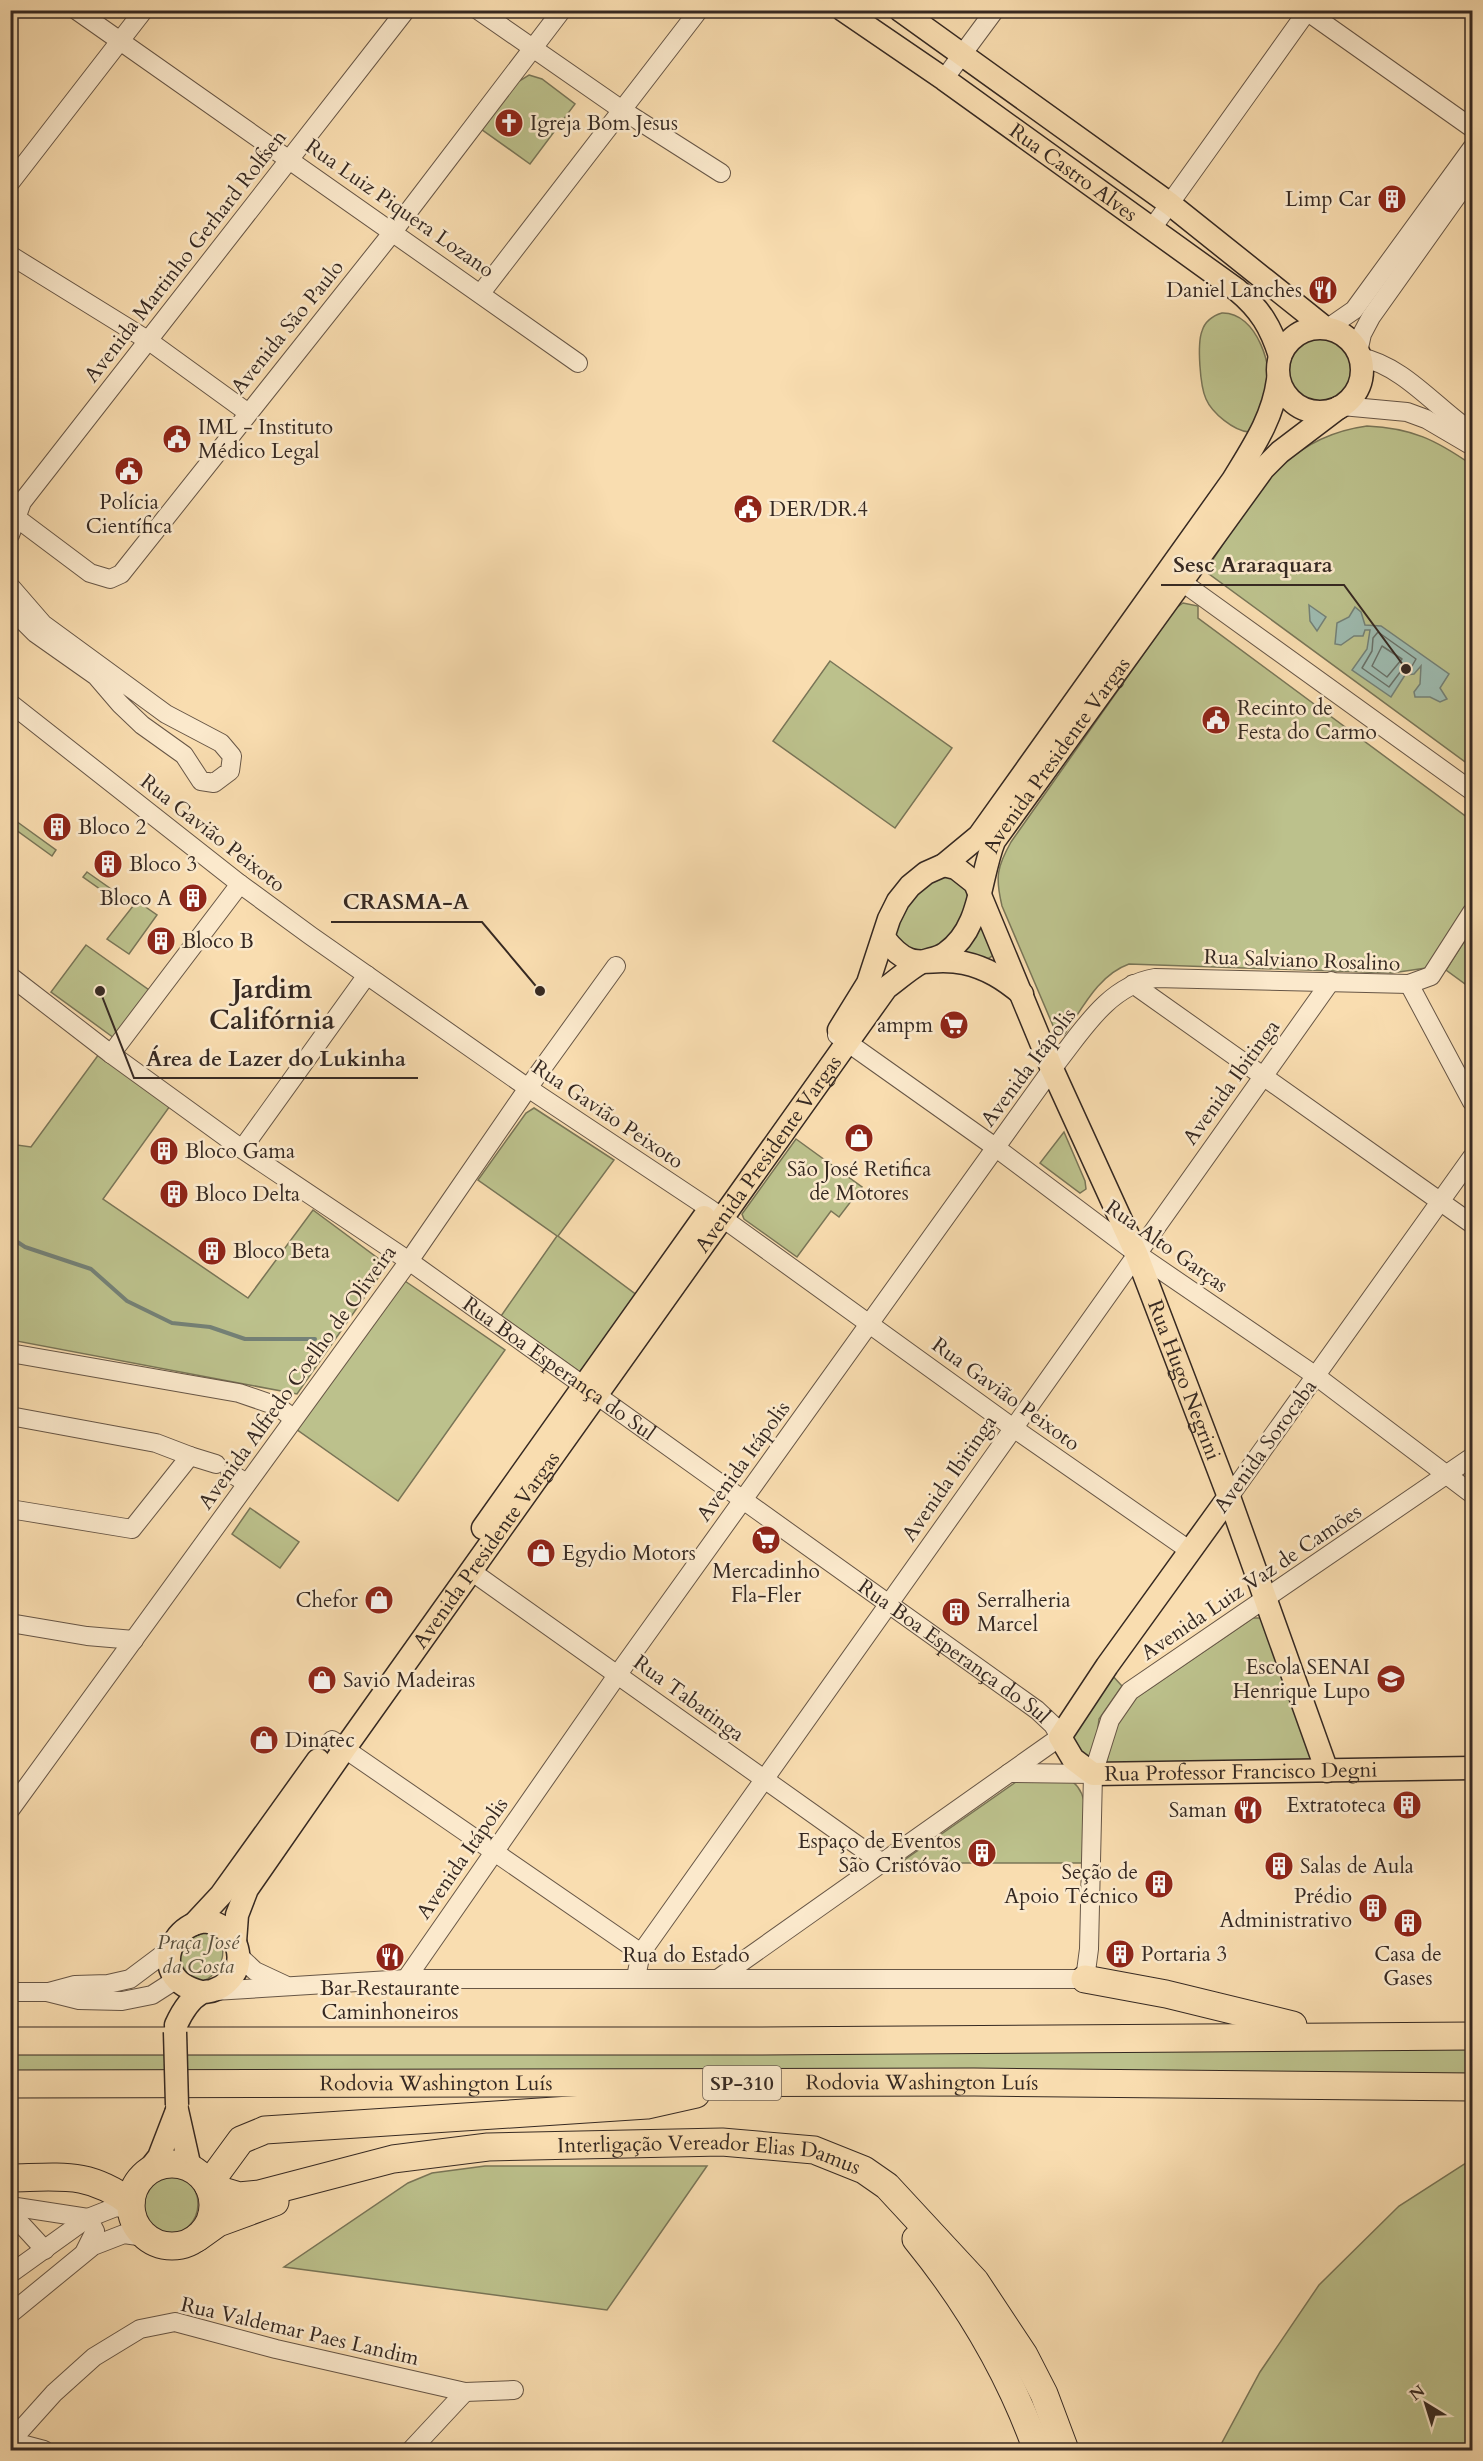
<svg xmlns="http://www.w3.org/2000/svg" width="1483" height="2461" viewBox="0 0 1483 2461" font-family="Cardo,serif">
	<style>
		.green { fill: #bcc18c; stroke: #797557; stroke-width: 1.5 }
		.water { fill: #9ebbb0; stroke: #748177; stroke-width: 1.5 }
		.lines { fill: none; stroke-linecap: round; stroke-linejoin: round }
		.shore { stroke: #6a7269; stroke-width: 1.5 }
		.stream { stroke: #748177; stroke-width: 4 }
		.minor-casing { stroke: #675646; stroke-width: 20 }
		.major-casing { stroke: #362922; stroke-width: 25 }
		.highway-casing { stroke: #362922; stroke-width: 29 }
		.minor { stroke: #fbe9cc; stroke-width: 18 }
		.major { stroke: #f9ddb0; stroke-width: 22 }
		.highway { stroke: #f9ddb0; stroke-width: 27 }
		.major-bridge-casing { stroke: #362922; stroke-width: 25; stroke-linecap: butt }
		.major-bridge { stroke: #f9ddb0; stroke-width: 22 }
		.labels { text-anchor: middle; stroke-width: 5; stroke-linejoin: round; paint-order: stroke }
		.shield { fill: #fbe9cc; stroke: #716355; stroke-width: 1.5 }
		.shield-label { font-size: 20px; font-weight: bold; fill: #362922 }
		.poi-label { font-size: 21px; fill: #362922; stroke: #fbe9cc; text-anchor: start }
		.street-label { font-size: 21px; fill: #362922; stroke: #fbe9cc }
		.park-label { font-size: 21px; font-style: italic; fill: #584f3c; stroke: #fbe9cc }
		.district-label { font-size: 27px; font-weight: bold; fill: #362922; stroke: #fbe9cc }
		.leader { fill: none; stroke: #362922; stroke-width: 2 }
		.callout-dot { fill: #362922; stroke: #fbe9cc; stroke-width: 2 }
		.callout-label { font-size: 22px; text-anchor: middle; font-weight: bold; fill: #362922; stroke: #fbe9cc; stroke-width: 5; stroke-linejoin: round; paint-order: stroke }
	</style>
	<rect width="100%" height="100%" fill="#f9ddb0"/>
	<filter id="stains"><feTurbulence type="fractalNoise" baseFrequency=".00333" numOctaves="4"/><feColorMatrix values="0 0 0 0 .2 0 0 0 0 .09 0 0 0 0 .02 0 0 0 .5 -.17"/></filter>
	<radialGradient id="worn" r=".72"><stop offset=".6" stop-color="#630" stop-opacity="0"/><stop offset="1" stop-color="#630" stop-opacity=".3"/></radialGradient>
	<g class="green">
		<polygon points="529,75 542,79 575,104 530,164 481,129 516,83"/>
		<path d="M 1222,313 C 1257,312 1275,369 1268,399 C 1265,410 1255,422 1249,432 C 1234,431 1212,413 1206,399 C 1200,386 1197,344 1202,331 C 1205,321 1212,316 1222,313 Z"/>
		<circle cx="1320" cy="371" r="32"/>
		<path d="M 1367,426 C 1412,428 1436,440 1472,465 L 1472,767 L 1205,571 C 1251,505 1278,438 1367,426 Z"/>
		<path d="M 1183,603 L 1198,606 L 1198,618 L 1472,821 L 1472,899 L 1426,968 L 1392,973 L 1129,964 C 1098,975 1082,1009 1064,1035 L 1057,1035 L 1002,906 C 995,877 997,867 1011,842 L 1176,608 Z"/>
		<polygon points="830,661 952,748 895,828 773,741"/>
		<polygon points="16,821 56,850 52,856 12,827"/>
		<polygon points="87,872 128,901 124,906 83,877"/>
		<polygon points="948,874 972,895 951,941 914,954 896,938 896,921 916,889"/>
		<polygon points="137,901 157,915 129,954 107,939"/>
		<polygon points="982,919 994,955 986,960 957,953"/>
		<polygon points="1472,929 1472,989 1446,970"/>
		<polygon points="86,945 149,990 114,1038 51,992"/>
		<polygon points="99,1054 170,1106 103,1199 248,1298 313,1210 387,1265 297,1394 11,1340 10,1144 31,1147"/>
		<polygon points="534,1108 614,1160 558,1236 638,1296 580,1372 501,1316 557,1236 478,1180 526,1113"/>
		<polygon points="1064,1132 1085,1181 1086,1189 1080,1193 1040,1163"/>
		<polygon points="796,1139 862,1187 839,1217 831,1211 797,1257 744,1219 742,1214"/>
		<polygon points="402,1279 505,1350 398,1501 296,1429"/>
		<polygon points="250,1508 299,1542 280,1568 232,1534"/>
		<polygon points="1253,1618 1261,1618 1314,1757 1308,1761 1105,1768 1115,1728 1133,1700"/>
		<polygon points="1111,1674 1122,1686 1099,1719 1095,1752 1088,1760 1071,1741"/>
		<path d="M 1016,1782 L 1073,1782 C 1093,1798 1085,1840 1085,1863 L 900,1863 Z"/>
		<path d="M 206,1926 L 222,1940 C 226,1963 217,1979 193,1984 L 173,1950 Z"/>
		<polygon points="1472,2043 1472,2080 11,2076 10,2049"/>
		<polygon points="1472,2159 1472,2450 1218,2450 1260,2372 1319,2285 1399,2206"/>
		<polygon points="485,2166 707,2166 607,2310 284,2267 408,2183 432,2173"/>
		<circle cx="167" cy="2204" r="31"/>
	</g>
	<g class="water">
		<polygon points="1309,605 1326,617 1317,631 1310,621"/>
		<polygon points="1355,607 1361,612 1365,625 1381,626 1449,674 1440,688 1447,699 1440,702 1430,697 1415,697 1414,692 1420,684 1421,666 1414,674 1405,675 1391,697 1352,670 1367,649 1370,630 1365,630 1363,636 1354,636 1341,645 1335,644 1337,623 1349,617"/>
	</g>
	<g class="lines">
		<g class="shore">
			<polygon points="1378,632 1416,659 1412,666 1401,671 1389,687 1362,668 1372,651 1373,638"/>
			<polygon points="1382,646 1402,659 1387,677 1372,666"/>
		</g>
		<polyline class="stream" points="10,1237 25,1247 91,1269 127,1301 172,1323 210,1327 245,1339 315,1339"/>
		<g class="minor-casing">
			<g id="minor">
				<polyline points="76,10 578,363"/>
				<polyline points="478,10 622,110 721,173"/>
				<polyline points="1305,10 1472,128"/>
				<polyline points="944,79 995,10"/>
				<polyline points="10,183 144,10"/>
				<polyline points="1153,227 1308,10"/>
				<polyline points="10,255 149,341 247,412"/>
				<polyline points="481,293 699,10"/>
				<polyline points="1328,328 1354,310 1472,148"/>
				<polyline points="1358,352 1362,334 1371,317 1472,175"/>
				<path d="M 1360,357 C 1404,366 1436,408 1472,432"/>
				<polyline points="1342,406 1407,412 1426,419 1472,446"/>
				<polyline points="18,519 90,573 110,579 121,574 392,233 562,10"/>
				<polyline points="10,535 22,502 406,10"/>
				<polyline points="1182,582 1472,791"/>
				<polyline points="10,586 43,624 166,714 221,743 232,756 230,771 214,783 201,781 184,755 142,725 120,704 96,676 35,633 10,608"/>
				<polyline points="10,703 240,884 311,936 528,1088 710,1209 1012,1427 1189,1550"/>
				<path id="s1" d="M 10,976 L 111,1054 L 242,1149 L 409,1261 L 1037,1710 L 1053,1725 L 1060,1737 L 719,1978"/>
				<polyline points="1133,984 1472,1224"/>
				<polyline points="1409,984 1472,1102"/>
				<polyline points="837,1035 995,1147 1136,1253 1316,1376 1472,1494"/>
				<polyline points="111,1054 240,884"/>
				<polyline points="242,1149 367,975"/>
				<polyline points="10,1353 239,1393 277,1406 293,1418"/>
				<polyline points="10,1416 156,1443 190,1456 132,1529 10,1509"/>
				<polyline points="190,1456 216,1464"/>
				<polyline points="230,1473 247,1483"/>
				<polyline points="1229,1497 1472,1157"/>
				<polyline points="471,1571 881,1862"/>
				<polyline points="10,1623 87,1636 134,1640"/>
				<polyline points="332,1740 641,1953"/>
				<polyline points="1009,1773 1093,1774"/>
				<polyline points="10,1810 409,1261 528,1088 616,966"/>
				<polyline points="239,1956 255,1971 285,1985"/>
				<polyline points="636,1977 641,1953 1331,981"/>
				<path d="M 406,1979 L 618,1674 L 1052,1069 C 1081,1033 1107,986 1155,978 L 1409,984 L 1431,976 L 1472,912"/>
				<polyline points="214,1991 406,1979 1085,1979 1089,1949 1093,1774 1110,1720 1130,1691 1472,1457"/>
				<polyline points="10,1992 47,1992 79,2000 122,2001 152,1995 177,1979"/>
				<polyline points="49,1992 75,1985 108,1984 130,1979 170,1949"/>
				<polyline points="10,2206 88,2218 95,2231 85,2251"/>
				<polyline points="10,2212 45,2250"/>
				<polyline points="10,2274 88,2218 116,2207 131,2209"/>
				<polyline points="10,2314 93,2246 124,2234 145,2237"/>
				<polyline points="10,2441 44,2450"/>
				<polyline points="10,2442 54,2393 94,2357 140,2329 175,2322 276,2349 465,2392 514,2390"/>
				<polyline points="411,2450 465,2392"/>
			</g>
		</g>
		<g class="major-casing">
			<g id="major">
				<path id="s2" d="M 843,10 L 944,79 L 1237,290 C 1260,309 1271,327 1280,356"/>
				<polyline points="900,10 1170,204 1324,327"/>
				<circle cx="1320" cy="370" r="42"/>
				<path id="s3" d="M 944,865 L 956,868 L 975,883 L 1052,1069 L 1136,1253 L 1229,1497 L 1327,1771"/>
				<path d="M 884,938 C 913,976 926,955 964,963 C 987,968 1004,979 1022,994"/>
				<path d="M 839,1030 L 868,983 L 889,919 L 898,901 L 910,886 L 926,873 L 944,865 L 979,836 L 1233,480 C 1253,447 1273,418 1278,380"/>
				<path id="s4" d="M 1229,1497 L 1107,1666 L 1060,1737 L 1073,1759 L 1093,1774 L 1472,1768"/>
				<polyline points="483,1528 704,1217"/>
				<polyline points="194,1924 221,1895 318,1760"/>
				<path id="s5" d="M 235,1942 L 237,1915 L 247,1889 L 345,1748 L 886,988 C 897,980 908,970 920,963 C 928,959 938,959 946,953 C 982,928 979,878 994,841 L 1263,469 L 1280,452 L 1338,408"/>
				<path d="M 176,2025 C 181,2014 190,1999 201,1993 C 205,1991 210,1992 214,1990 C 224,1987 233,1978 237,1968 C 240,1958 238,1946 232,1937 C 196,1887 129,1974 201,1992"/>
				<polyline points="177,2110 190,2168"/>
				<polyline points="144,2176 159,2157 176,2113"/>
			</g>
		</g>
		<g class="highway-casing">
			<g id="highway">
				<polyline points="1085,1979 1166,1994 1293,2025"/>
				<polyline points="10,2041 747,2041 1472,2036"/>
				<path id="s6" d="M 10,2084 L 974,2082 L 1472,2087"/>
				<circle cx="172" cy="2205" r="41"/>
				<path d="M 10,2178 C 61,2177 89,2171 131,2203"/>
				<polyline points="208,2185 241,2140 265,2130 647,2105 696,2094"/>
				<path id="s7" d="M 209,2187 L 239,2196 L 259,2194 L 393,2159 L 488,2147 L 722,2142 L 814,2150 L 864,2170 L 887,2186 L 975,2281 L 1024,2355 L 1044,2394 L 1065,2450"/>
				<polyline points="197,2238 218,2223 275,2202"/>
				<path d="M 916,2239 C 969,2304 1009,2372 1037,2450"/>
			</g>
		</g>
		<use href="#minor" class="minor"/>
		<use href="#major" class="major"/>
		<use href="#highway" class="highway"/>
		<g class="major-bridge-casing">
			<polyline id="major-bridge" points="175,2032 177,2105"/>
		</g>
		<use href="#major-bridge" class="major-bridge"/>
	</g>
	<defs>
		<g id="church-disc" transform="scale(1.5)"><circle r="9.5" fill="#8f2418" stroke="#fbe9cc"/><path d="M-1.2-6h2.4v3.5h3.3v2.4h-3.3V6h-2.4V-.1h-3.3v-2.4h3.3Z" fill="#fff"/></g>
		<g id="building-disc" transform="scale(1.5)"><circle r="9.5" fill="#8f2418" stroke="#fbe9cc"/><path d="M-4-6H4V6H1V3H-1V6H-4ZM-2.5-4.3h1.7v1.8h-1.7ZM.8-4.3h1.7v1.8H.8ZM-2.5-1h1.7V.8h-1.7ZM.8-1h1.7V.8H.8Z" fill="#fff"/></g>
		<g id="restaurant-disc" transform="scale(1.5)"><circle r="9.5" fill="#8f2418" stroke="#fbe9cc"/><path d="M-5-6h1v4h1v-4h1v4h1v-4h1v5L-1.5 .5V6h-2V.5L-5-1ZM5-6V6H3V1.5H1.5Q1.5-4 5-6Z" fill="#fff"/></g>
		<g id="civic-disc" transform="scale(1.5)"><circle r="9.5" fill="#8f2418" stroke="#fbe9cc"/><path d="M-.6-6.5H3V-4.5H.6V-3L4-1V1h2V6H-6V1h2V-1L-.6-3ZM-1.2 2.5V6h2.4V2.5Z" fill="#fff"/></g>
		<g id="supermarket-disc" transform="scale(1.5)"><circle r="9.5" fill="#8f2418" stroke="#fbe9cc"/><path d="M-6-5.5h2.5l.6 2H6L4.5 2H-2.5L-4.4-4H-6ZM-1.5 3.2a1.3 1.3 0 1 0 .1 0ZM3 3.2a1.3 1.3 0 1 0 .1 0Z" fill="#fff"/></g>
		<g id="shop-disc" transform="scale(1.5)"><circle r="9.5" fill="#8f2418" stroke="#fbe9cc"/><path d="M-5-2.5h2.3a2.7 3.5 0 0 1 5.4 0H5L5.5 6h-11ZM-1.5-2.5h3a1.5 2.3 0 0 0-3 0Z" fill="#fff"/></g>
		<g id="university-disc" transform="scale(1.5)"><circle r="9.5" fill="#8f2418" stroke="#fbe9cc"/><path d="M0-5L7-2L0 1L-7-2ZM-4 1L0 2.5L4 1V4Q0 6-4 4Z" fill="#fff"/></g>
	</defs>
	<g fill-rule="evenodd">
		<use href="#church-disc" x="509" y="123"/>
		<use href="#building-disc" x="1392" y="199"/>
		<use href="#restaurant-disc" x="1323" y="290"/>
		<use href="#civic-disc" x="177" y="439"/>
		<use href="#civic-disc" x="129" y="471"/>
		<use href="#civic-disc" x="748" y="509"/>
		<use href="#civic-disc" x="1216" y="720"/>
		<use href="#building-disc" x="57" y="827"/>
		<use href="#building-disc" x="108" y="864"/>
		<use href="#building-disc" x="193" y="898"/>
		<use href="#building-disc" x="161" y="941"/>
		<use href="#supermarket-disc" x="954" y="1025"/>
		<use href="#shop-disc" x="859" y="1138"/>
		<use href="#building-disc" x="164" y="1151"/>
		<use href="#building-disc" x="174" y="1194"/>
		<use href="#building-disc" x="212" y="1251"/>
		<use href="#supermarket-disc" x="766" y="1540"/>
		<use href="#shop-disc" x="541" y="1553"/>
		<use href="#shop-disc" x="379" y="1600"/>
		<use href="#building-disc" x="956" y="1612"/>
		<use href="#university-disc" x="1391" y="1679"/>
		<use href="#shop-disc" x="322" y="1680"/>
		<use href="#shop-disc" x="264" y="1740"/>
		<use href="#building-disc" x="1407" y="1805"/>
		<use href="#restaurant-disc" x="1248" y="1810"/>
		<use href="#building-disc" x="982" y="1853"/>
		<use href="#building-disc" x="1279" y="1866"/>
		<use href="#building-disc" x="1159" y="1884"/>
		<use href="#building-disc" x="1373" y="1908"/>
		<use href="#building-disc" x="1408" y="1923"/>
		<use href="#building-disc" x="1120" y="1954"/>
		<use href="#restaurant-disc" x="390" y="1957"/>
	</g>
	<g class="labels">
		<rect class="shield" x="703" y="2066" width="78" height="34" rx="4.5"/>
		<g class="shield-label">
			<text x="742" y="2090">SP-310</text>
		</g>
		<g class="poi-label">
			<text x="530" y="130">Igreja Bom Jesus</text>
			<text x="1371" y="206" text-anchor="end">Limp Car</text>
			<text x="1302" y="297" text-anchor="end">Daniel Lanches</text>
			<text x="198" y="434">IML - Instituto<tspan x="198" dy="24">Médico Legal</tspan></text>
			<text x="129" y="509" text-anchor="middle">Polícia<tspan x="129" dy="24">Científica</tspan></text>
			<text x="769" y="516">DER/DR.4</text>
			<text x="1237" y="715">Recinto de<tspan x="1237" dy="24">Festa do Carmo</tspan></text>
			<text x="78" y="834">Bloco 2</text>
			<text x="129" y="871">Bloco 3</text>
			<text x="172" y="905" text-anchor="end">Bloco A</text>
			<text x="182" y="948">Bloco B</text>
			<text x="933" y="1032" text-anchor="end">ampm</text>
			<text x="185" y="1158">Bloco Gama</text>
			<text x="859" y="1176" text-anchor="middle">São José Retifica<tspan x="859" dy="24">de Motores</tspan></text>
			<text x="195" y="1201">Bloco Delta</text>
			<text x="233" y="1258">Bloco Beta</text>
			<text x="562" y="1560">Egydio Motors</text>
			<text x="766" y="1578" text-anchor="middle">Mercadinho<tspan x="766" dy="24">Fla-Fler</tspan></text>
			<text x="358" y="1607" text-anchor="end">Chefor</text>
			<text x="977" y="1607">Serralheria<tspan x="977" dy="24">Marcel</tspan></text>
			<text x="1370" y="1674" text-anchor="end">Escola SENAI<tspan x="1370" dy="24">Henrique Lupo</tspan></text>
			<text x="343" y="1687">Savio Madeiras</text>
			<text x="285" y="1747">Dinatec</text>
			<text x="1386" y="1812" text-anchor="end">Extratoteca</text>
			<text x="1227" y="1817" text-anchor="end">Saman</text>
			<text x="961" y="1848" text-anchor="end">Espaço de Eventos<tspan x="961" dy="24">São Cristóvão</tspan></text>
			<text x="1300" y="1873">Salas de Aula</text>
			<text x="1138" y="1879" text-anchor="end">Seção de<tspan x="1138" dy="24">Apoio Técnico</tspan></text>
			<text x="1352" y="1903" text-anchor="end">Prédio<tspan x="1352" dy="24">Administrativo</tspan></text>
			<text x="1141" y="1961">Portaria 3</text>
			<text x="1408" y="1961" text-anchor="middle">Casa de<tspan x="1408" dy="24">Gases</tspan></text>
			<text x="390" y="1995" text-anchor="middle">Bar Restaurante<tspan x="390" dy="24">Caminhoneiros</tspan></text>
		</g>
		<g class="street-label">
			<text dy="7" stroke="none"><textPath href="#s2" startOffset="282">Rua Castro Alves</textPath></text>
			<text transform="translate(400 208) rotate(35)" y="7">Rua Luiz Piquera Lozano</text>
			<text transform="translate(185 256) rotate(-52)" y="7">Avenida Martinho Gerhard Rolfsen</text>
			<text transform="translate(287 327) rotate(-51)" y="7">Avenida São Paulo</text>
			<text dy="7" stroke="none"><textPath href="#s5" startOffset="1460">Avenida Presidente Vargas</textPath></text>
			<text transform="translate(213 833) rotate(38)" y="7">Rua Gavião Peixoto</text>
			<text transform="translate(1302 960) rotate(2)" y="7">Rua Salviano Rosalino</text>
			<text transform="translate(1028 1067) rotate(-53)" y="7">Avenida Itápolis</text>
			<text transform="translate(1231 1082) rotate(-54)" y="7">Avenida Ibitinga</text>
			<text transform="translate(608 1114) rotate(34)" y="7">Rua Gavião Peixoto</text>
			<text dy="7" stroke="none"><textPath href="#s5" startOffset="956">Avenida Presidente Vargas</textPath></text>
			<text transform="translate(1167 1246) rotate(35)" y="7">Rua Alto Garças</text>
			<text dy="7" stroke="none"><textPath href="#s1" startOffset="675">Rua Boa Esperança do Sul</textPath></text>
			<text transform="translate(297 1377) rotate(-54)" y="7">Avenida Alfredo Coelho de Oliveira</text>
			<text dy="7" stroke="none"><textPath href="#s3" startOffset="576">Rua Hugo Negrini</textPath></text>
			<text transform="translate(1006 1394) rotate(36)" y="7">Rua Gavião Peixoto</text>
			<text transform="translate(1265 1446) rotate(-54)" y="7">Avenida Sorocaba</text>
			<text transform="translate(743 1461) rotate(-54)" y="7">Avenida Itápolis</text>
			<text transform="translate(949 1478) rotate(-55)" y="7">Avenida Ibitinga</text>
			<text dy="7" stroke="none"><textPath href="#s5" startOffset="470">Avenida Presidente Vargas</textPath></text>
			<text transform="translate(1251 1582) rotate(-34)" y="7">Avenida Luiz Vaz de Camões</text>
			<text dy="7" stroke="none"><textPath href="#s1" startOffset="1161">Rua Boa Esperança do Sul</textPath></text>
			<text transform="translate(689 1698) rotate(36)" y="7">Rua Tabatinga</text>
			<text dy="7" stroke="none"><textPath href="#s4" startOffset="492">Rua Professor Francisco Degni</textPath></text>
			<text transform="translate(462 1858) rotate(-55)" y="7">Avenida Itápolis</text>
			<text x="686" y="1962">Rua do Estado</text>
			<text dy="7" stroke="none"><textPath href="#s6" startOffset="426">Rodovia Washington Luís</textPath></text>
			<text dy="7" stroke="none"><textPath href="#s6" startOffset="912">Rodovia Washington Luís</textPath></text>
			<text dy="7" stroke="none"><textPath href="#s7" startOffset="508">Interligação Vereador Elias Damus</textPath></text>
			<text transform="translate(300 2331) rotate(13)" y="7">Rua Valdemar Paes Landim</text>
		</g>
		<g class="park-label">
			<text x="198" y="1949">Praça José<tspan x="198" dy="24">da Costa</tspan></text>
		</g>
		<g class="district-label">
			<text x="272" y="998">Jardim<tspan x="272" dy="31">Califórnia</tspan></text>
		</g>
	</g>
	<path class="leader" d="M1406 669L1344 585H1161M540 991L482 922H331M100 991L134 1078H418"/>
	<g class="callout-dot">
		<circle cx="1406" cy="669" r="6"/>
		<circle cx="540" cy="991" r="6"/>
		<circle cx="100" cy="991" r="6"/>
	</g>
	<g class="callout-label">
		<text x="1253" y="572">Sesc Araraquara</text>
		<text x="406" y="909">CRASMA-A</text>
		<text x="276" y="1066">Área de Lazer do Lukinha</text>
	</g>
	<rect width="1483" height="2461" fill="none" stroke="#f9ddb0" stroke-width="36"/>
	<rect x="12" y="12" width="1459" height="2437" fill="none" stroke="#362922" stroke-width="3"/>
	<rect x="18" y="18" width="1447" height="2425" fill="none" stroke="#362922" stroke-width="1.5"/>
	<g transform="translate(1426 2404) rotate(322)" stroke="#fbe9cc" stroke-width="4.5" paint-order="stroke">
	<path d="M0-4.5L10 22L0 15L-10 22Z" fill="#362922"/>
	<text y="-9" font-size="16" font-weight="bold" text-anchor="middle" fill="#362922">N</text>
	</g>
	<rect width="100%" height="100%" filter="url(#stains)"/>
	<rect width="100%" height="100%" fill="url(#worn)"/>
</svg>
